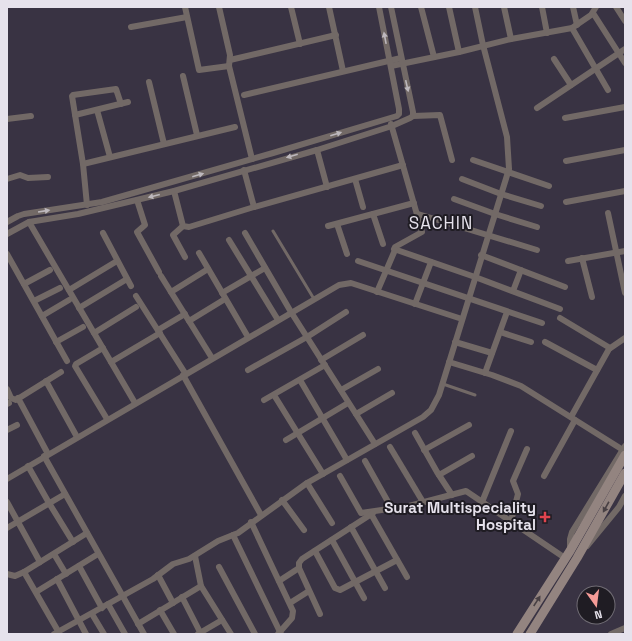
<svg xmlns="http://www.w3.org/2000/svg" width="632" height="641" viewBox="0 0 632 641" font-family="'Space Grotesk',sans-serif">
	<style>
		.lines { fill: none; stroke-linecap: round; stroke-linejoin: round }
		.service { stroke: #726966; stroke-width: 3 }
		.minor { stroke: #726966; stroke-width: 6 }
		.secondary { stroke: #938480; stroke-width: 9 }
		.oneway { fill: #bdb8bd }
		.oneway2 { fill: #484044 }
		.health-dot { fill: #e0444e; stroke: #1f1c23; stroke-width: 1.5 }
		.labels { text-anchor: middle; stroke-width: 4; stroke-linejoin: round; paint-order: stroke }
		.poi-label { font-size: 15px; font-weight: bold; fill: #e6e2ec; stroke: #1f1c23; text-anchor: end }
		.quarter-label { font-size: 17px; letter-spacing: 1px; fill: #e6e2ec; stroke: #1f1c23 }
	</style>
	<rect width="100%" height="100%" fill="#393343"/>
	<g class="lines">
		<g class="service">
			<polyline points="273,231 314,299"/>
			<polyline points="443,384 475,395"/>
		</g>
		<g class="minor">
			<polyline points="185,7 199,70 229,66"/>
			<polyline points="219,7 230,55 229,66 252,159"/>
			<polyline points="291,7 300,44"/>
			<polyline points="329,7 343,71"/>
			<polyline points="421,7 434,57"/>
			<polyline points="449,7 459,52"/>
			<polyline points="504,7 511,39"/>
			<polyline points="542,7 547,33"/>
			<polyline points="573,7 577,25"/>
			<polyline points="616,7 625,21"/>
			<polyline points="593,13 625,63"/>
			<polyline points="131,27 187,17"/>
			<polyline points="572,28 608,90"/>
			<polyline points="554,59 571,85"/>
			<polyline points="230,60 336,35"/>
			<polyline points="391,66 459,52 511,39 572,28 591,15 596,7"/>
			<polyline points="183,76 197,135"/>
			<polyline points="149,82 164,144"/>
			<polyline points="244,95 401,58"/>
			<polyline points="537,108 625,49"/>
			<polyline points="97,110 110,157"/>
			<polyline points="75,115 128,102"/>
			<polyline points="413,116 440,115 452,160"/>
			<polyline points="565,118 625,107"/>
			<polyline points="7,119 31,116"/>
			<polyline points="391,124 422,232 395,247 394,249 475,277 560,309"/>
			<polyline points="317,150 327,187"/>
			<polyline points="473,160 549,186"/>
			<polyline points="566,161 625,150"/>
			<polyline points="83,164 235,127"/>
			<polyline points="244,170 254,207"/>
			<polyline points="7,179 20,175 28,178 48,177"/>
			<polyline points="355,179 363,207"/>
			<polyline points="462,179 501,194 541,206"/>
			<polyline points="174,191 183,226 189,227 254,207 403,165"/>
			<polyline points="454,199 495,214 537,227"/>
			<polyline points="137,200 145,225 137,232 159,272"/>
			<polyline points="566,202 625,191"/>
			<polyline points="87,205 83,164 72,96 73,95 116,89 121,104"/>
			<polyline points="608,213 625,293"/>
			<polyline points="373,214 383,244"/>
			<polyline points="418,214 537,250"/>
			<polyline points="7,222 18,216 24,214 102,202 273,153 397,116 399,114 399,109 379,7"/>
			<polyline points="29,222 135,403"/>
			<polyline points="337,224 347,254"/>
			<polyline points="183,226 173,235 185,257"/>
			<polyline points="328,226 414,203"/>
			<polyline points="103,233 131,286"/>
			<polyline points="245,233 291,312 375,444"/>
			<polyline points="7,234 29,222 78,214 174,191 317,150 392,126 410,118 413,116 413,112 391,7"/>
			<polyline points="229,240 278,320"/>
			<polyline points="199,253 248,337"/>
			<polyline points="7,254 67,361"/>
			<polyline points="481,255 565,287"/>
			<polyline points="582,258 592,297"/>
			<polyline points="358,261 542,323"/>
			<polyline points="568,261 625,251"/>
			<polyline points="161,276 212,358"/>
			<polyline points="24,284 50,270"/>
			<polyline points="69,290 117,261"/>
			<polyline points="513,291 521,270"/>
			<polyline points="171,292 208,269"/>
			<polyline points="377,292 395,250"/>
			<polyline points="222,293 265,268"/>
			<polyline points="136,296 185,373"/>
			<polyline points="34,301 60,288"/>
			<polyline points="415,304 431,262"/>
			<polyline points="79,308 127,279"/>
			<polyline points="42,316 69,300"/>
			<polyline points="560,318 610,348"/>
			<polyline points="189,321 225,299"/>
			<polyline points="158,330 185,314"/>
			<polyline points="500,332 531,342"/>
			<polyline points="94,333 136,307"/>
			<polyline points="56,342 83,327"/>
			<polyline points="455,342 492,353"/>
			<polyline points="545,342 597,370"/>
			<polyline points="103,348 76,364 75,366 107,419"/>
			<polyline points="321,360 363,335"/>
			<polyline points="111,362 160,333"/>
			<polyline points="449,362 492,375 521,386 623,450"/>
			<polyline points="248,370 307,337 346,312"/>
			<polyline points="485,373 507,312"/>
			<polyline points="183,375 261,515"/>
			<polyline points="300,380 347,460"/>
			<polyline points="46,381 77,437"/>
			<polyline points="7,389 11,398 16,400 61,372"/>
			<polyline points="341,390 378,369"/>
			<polyline points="274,395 323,474"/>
			<polyline points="18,398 48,454"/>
			<polyline points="264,400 325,365"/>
			<polyline points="7,404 9,403"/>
			<polyline points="356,414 392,393"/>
			<polyline points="571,417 609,349 625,338"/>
			<polyline points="7,430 17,425"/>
			<polyline points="415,433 437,472 452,495"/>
			<polyline points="286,440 348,403"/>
			<polyline points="390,447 423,502"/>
			<polyline points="424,450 469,425"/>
			<polyline points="44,456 144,634"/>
			<polyline points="365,461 392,509"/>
			<polyline points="28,466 49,503 73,542"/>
			<polyline points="439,475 472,456"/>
			<polyline points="340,476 361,513 409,506 466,491 565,558"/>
			<polyline points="544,476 575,420"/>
			<polyline points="7,479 339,285 351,283 462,319"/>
			<polyline points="307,483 332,523"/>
			<polyline points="282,500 304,530"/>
			<polyline points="7,502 40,562"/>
			<polyline points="482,502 511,431"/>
			<polyline points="371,514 407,577"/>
			<polyline points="511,521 518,494 513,481 527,449"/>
			<polyline points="251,522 293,611 292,618 278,634"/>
			<polyline points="351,527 385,588"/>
			<polyline points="7,528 65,494"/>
			<polyline points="233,535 281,634"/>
			<polyline points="332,540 364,598"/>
			<polyline points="587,546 619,507 625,496"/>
			<polyline points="570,550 570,539 572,532 625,446"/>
			<polyline points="315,551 335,588 340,590 397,560"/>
			<polyline points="54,554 66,574"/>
			<polyline points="195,556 201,586 231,634"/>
			<polyline points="79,566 102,608"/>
			<polyline points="219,567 255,634"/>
			<polyline points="24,572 58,631"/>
			<polyline points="7,574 15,576 24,572 87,533"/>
			<polyline points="158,575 173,603"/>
			<polyline points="57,579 86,634"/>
			<polyline points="279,581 299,568"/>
			<polyline points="36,592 98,554"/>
			<polyline points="182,597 201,634"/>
			<polyline points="290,603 309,591"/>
			<polyline points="108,604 125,634"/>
			<polyline points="160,610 174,634"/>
			<polyline points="92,614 104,634"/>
			<polyline points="320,614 299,568 299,563 302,559 373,513"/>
			<polyline points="138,624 201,586"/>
			<polyline points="54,634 153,579 173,564 189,559 218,541 238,533 307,483 423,417 431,410 439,395 509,169 507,137 483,45 475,7"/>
			<polyline points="198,634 222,620"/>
			<polyline points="611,634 625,628"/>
		</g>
		<g class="secondary">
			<polyline points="517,634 570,551 625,455"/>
			<polyline points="530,634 577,558 625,473"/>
		</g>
	</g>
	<defs><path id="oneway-solid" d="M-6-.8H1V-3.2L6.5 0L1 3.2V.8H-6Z"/></defs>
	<g class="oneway">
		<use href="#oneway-solid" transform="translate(385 38) rotate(-101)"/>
		<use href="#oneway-solid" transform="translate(407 86) rotate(77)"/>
		<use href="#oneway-solid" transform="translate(336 134) rotate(-17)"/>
		<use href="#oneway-solid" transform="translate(292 156) rotate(164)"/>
		<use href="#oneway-solid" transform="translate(198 175) rotate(-16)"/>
		<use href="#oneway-solid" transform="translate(154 196) rotate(166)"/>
		<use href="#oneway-solid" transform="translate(44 211) rotate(-9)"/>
	</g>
	<g class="oneway2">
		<use href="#oneway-solid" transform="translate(606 507) rotate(119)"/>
		<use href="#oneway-solid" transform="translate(537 601) rotate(-57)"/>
	</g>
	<path class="health-dot" d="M543 511h4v4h4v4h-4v4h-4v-4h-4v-4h4z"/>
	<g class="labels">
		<g class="poi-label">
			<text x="536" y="513">Surat Multispeciality<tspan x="536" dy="17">Hospital</tspan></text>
		</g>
		<g class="quarter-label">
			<text x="441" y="229">SACHIN</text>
		</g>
	</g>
	<rect width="632" height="641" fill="none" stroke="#e6e2ec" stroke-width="16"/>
	<g transform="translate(596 605) rotate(166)"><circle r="19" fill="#1f1c23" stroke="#6f6b73"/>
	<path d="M0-3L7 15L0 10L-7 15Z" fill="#f59b97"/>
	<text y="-6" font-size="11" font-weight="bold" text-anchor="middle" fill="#e6e2ec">N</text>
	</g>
</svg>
